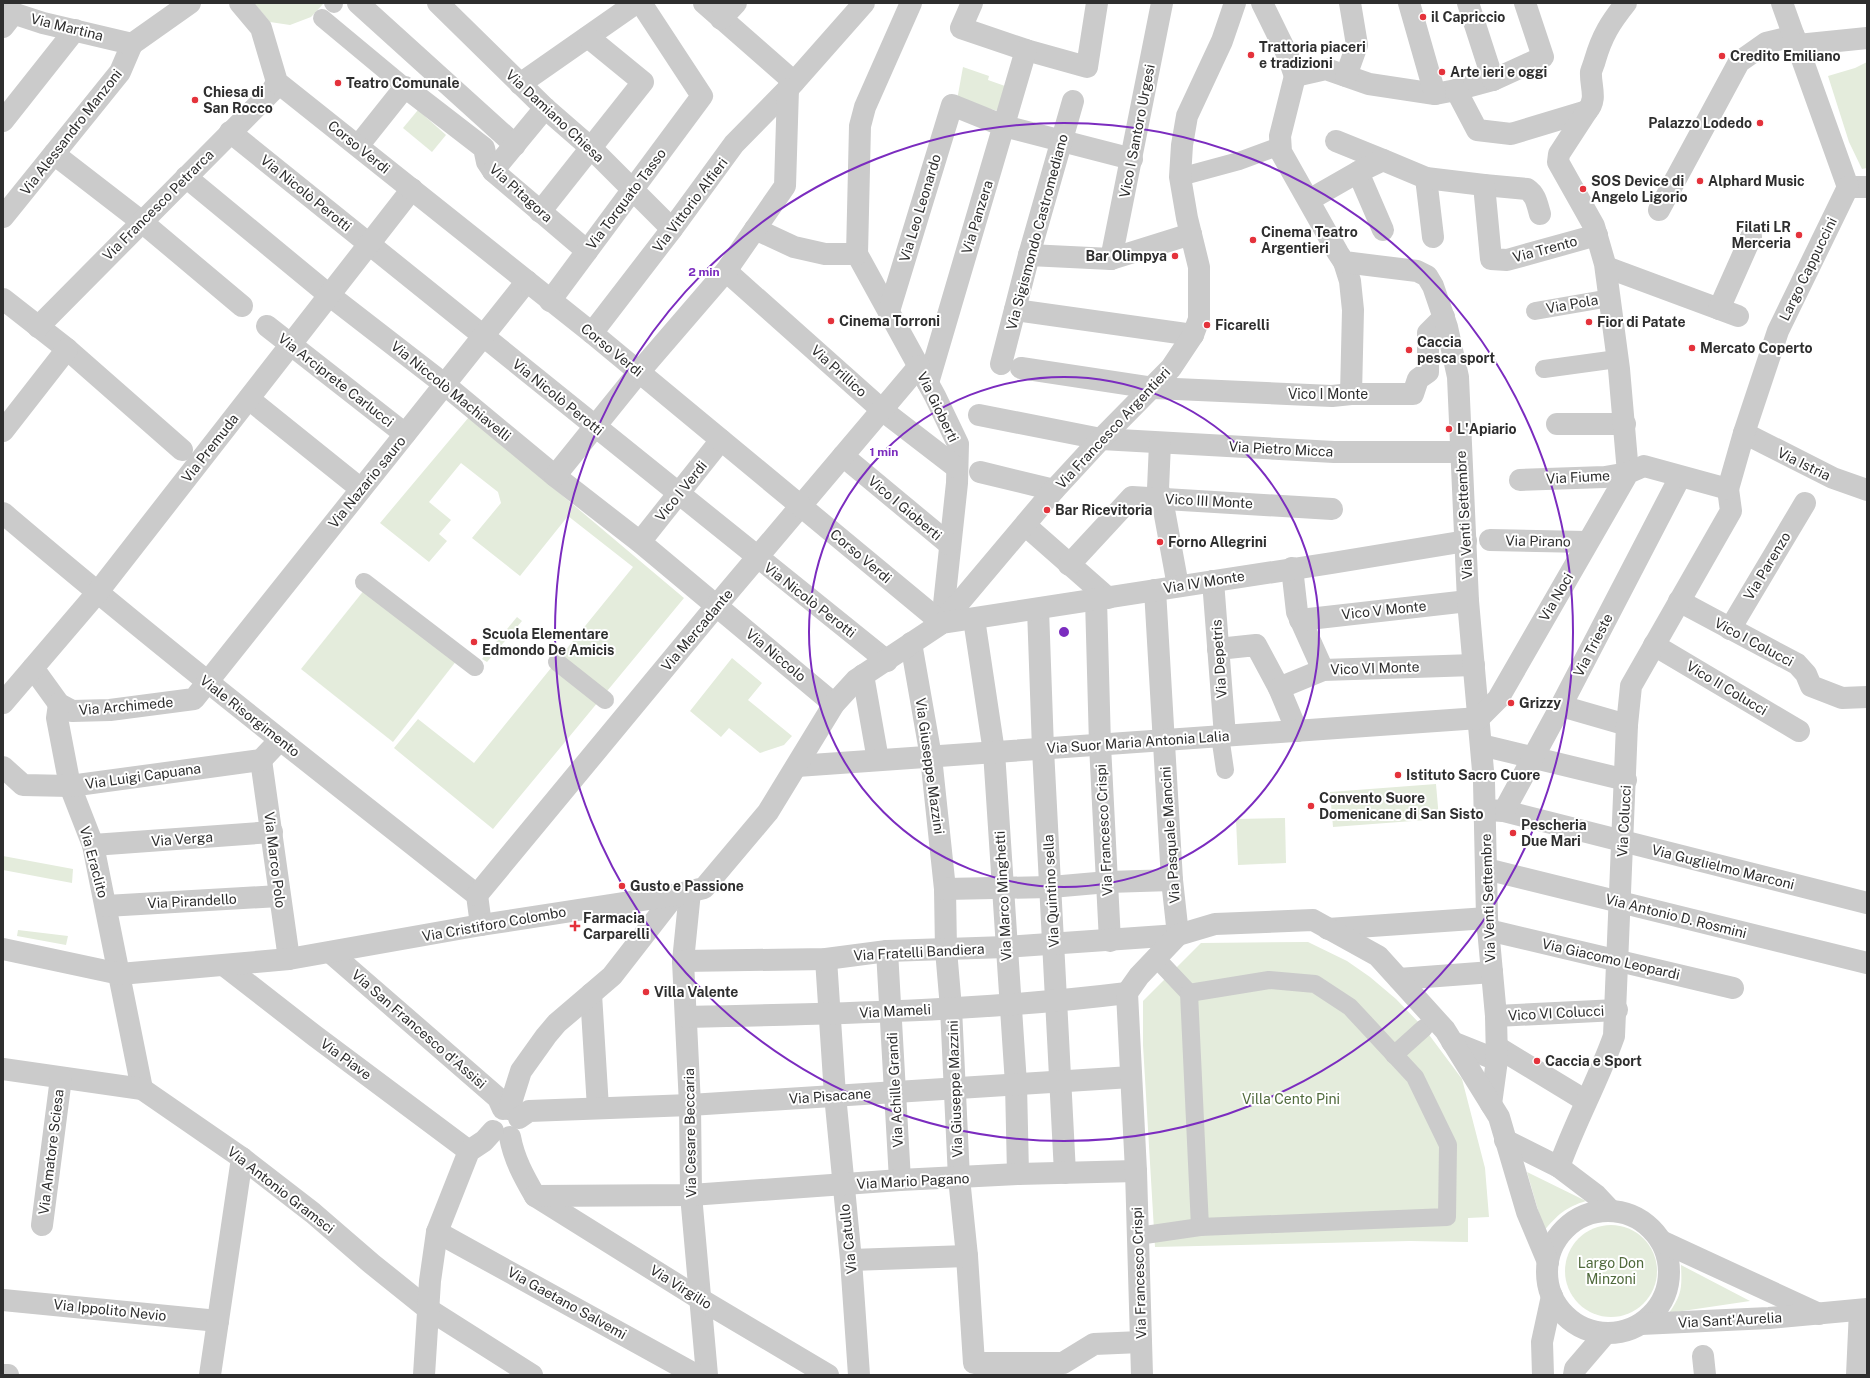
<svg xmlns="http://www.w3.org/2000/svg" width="1870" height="1378" viewBox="0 0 1870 1378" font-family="'Public Sans',sans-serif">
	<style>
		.green { fill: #e4ecdc }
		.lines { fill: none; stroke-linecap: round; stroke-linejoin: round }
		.pedestrian { stroke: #cbcbcb; stroke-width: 18 }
		.minor { stroke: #cbcbcb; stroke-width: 22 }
		.tertiary { stroke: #cbcbcb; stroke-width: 22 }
		.ring { fill: none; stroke: #7b2cbf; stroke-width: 2 }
		.poi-dot { fill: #e4323b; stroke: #fff; stroke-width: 1.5 }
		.labels { text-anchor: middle; stroke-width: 4; stroke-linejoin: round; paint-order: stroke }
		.poi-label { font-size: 14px; font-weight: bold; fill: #2e2e2e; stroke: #fff; text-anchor: start }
		.street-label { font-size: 14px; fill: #2e2e2e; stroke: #fff }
		.park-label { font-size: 14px; fill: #506a3c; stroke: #fff }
		.centre { fill: #7b2cbf; stroke: #fff; stroke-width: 2 }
		.ring-label { font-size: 12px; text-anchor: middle; font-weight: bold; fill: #7b2cbf; stroke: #fff; stroke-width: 4; stroke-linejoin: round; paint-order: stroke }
	</style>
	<rect width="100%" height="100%" fill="#fff"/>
	<g class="green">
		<polygon points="254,3 324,3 311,17 290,25 270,22"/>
		<polygon points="1867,62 1867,168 1862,169 1849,142 1828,76 1855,68"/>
		<polygon points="963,67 989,76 988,80 1005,86 998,111 957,100"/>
		<polygon points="418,110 446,135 432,152 403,128"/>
		<polygon points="469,417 684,598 493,829 394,748 418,719 474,763 633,567 568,516 520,576 472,538 501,503 498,492 461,463 429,502 451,520 439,534 447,541 429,562 380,523"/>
		<polygon points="365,589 457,660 393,742 301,669"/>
		<polygon points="517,617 522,621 487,662 482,659"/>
		<polygon points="732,658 762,683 748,700 792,736 784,745 760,753 729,728 721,737 690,711"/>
		<polygon points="1436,784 1439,819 1333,827 1330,792"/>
		<polygon points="1285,818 1286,863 1238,865 1236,819"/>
		<polygon points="3,856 73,869 72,883 3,870"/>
		<polygon points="18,930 68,936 66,945 17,936"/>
		<polygon points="1308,942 1347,961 1370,977 1396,999 1424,1028 1462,1079 1485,1168 1489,1217 1468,1218 1468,1242 1410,1241 1155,1247 1143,1045 1143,1001 1201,943"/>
		<path d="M 1527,1172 L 1586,1201 C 1566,1207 1557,1215 1544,1231 Z"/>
		<circle cx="1611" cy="1271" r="46"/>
		<path d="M 1681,1265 L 1750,1301 L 1669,1313 C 1682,1294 1682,1288 1681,1265 Z"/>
	</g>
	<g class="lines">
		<g class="pedestrian">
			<polyline points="333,3 334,4"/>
			<polyline points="322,18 405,87"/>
			<polyline points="1180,177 1239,161 1280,146"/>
			<polyline points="1535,311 1610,298"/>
			<polyline points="1544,369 1617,359"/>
			<polyline points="364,582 475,667"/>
			<polyline points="557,662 605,700"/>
			<polyline points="1220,736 1225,770"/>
			<polyline points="1156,958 1189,993"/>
			<polygon points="1269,980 1315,984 1350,1007 1415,1077 1448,1145 1447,1217 1200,1227 1189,993"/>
			<polyline points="1394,1055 1424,1028"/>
			<polyline points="1138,1236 1200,1227"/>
		</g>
		<g class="minor">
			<polyline points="358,3 515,145"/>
			<polyline points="438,3 545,108 591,148 672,229"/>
			<polyline points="704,3 794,82"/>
			<polyline points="911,3 865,107 860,126 857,254 935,396 958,444 957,483 942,623"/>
			<polyline points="972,3 961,28 1026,50 1087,67 1097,3"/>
			<polyline points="1262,3 1288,56 1295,76 1326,69 1369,84 1435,94 1456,90 1493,80 1543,57 1525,3"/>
			<polyline points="1409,3 1435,94"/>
			<polyline points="1468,3 1493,80"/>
			<polyline points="721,19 736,3"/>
			<polyline points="3,27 14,13"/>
			<polyline points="1346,76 1357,45 1350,3"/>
			<polyline points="520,84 636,3"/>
			<polyline points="1456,90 1477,130 1511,134 1587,111"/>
			<polyline points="3,121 75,30"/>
			<polyline points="230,132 887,661"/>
			<polyline points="1336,141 1383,160"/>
			<polyline points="358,146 405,87 484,148 487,162 493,171 587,251"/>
			<polyline points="54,154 142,222 242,306"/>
			<polyline points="493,171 545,108"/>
			<polyline points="1358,172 1383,230"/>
			<polyline points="186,177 329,295 444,384 555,476 640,542 834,704"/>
			<polyline points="1426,178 1433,237"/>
			<path d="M 1484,185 L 1527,189 C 1536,195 1537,204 1540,214"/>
			<polyline points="1309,200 1358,172 1383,160 1426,178 1484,185 1491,259 1507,260 1597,235"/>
			<polyline points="1659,210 1739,62 1766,43 1794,36"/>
			<polyline points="540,212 643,82 588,37"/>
			<polyline points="3,217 120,72 132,44"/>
			<polyline points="755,229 794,247 825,254 857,254"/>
			<polyline points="1029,255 1111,259 1191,234"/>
			<polyline points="1111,259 1162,3"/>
			<polyline points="1344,262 1350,281 1353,310 1351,394"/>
			<polyline points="1606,267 1738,316"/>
			<polyline points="726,271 882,410 956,467"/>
			<polyline points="3,299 67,349 182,450"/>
			<polyline points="550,301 702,96 641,3"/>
			<polyline points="1719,309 1751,237"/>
			<polyline points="1015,310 1193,335"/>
			<polyline points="889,311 952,105 1004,126 1132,159"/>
			<polyline points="267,326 405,434"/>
			<polyline points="38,327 272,91 277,82"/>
			<polyline points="592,333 672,229 734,144 788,89 864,3"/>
			<polyline points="1001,364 1029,255 1073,101"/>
			<polyline points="1021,368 1153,388 1332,396 1351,394 1413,394 1418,379 1428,372 1428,333 1444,317"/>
			<polyline points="928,383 1026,50"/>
			<polyline points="249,399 361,489"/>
			<polyline points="979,415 1101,439 1334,452 1461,452"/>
			<polyline points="1557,424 1625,424"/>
			<polyline points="3,431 67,349"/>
			<polyline points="1744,433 1833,478 1867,490"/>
			<polyline points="1160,443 1158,489 1162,499 1178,586"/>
			<polyline points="843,456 949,544"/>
			<polyline points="980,472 1054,490"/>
			<polyline points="555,476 639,372 726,271 785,186 788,89"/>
			<path d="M 1520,480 L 1605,477 L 1628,473 L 1619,369 L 1605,264 L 1594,226 L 1558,162 L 1559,154 L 1587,111 C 1598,99 1590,86 1591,72 C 1592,68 1594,64 1595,60 C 1602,36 1610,23 1626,3"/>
			<path d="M 3,513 C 157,644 317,769 477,895 L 481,925"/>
			<polyline points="1025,525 1108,598"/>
			<polyline points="1490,540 1587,542"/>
			<polyline points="640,542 721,440"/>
			<polyline points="1069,565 1132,497 1332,509"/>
			<polyline points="1292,568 1297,612 1323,670"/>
			<polyline points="1213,581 1225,736"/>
			<polyline points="1096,599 1100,745 1110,941"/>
			<polyline points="1679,601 1797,664 1806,674 1811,686 1842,698 1867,697"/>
			<polyline points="1038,609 1043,749 1065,1173"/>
			<polyline points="974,619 994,752 1016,1084 1018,1174"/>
			<polyline points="1300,620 1468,601"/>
			<polyline points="942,623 1054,490 1101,439 1171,368 1193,335 1199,319 1199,267 1187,218 1180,177 1182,145 1187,116 1222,41 1235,3"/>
			<polyline points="1730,629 1805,503"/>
			<polyline points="911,643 931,757 945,889 946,950 951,1008 959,1178 967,1256 974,1363 1063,1363 1094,1344 1141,1342"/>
			<polyline points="1654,645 1799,731"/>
			<polyline points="1218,649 1256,645 1279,688 1297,731"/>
			<polyline points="33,668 59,704 72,711 110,710 194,699 527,281"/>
			<polyline points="863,675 878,760"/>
			<polyline points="1279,688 1323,670 1474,665"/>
			<polyline points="3,703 97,593 412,189"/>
			<polyline points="59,704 57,718 70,786 93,845 142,1089"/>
			<polyline points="1561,706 1627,725"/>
			<polyline points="1481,745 1626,780"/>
			<polyline points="261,760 289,959"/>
			<polyline points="3,767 23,785 70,786 261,760 280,740"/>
			<polyline points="1485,810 1504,811 1867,903"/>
			<polyline points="1504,811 1561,706 1680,477"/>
			<polyline points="93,845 272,832"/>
			<polyline points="1486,869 1867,963"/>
			<polyline points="945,889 1051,887 1108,882 1172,880"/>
			<polyline points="690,892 683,961 690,1105 691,1195 707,1375"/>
			<polyline points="477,895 717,605 919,366"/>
			<polyline points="106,906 279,896"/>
			<polyline points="1328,929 1487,918"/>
			<polyline points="1488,930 1733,988"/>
			<polyline points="887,951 900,1180"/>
			<polyline points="331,953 498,1098 503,1109"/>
			<polyline points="826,959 835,1095 851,1260 859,1375"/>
			<polyline points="683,961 826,959 887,951 1006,947 1178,935"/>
			<polyline points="225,966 315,1036 469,1151"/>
			<polyline points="1399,979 1492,972"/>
			<polyline points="591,994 598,1108"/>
			<polyline points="1496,1016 1617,1010"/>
			<path d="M 686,1017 C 834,1014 981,1011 1127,993"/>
			<polyline points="1452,1042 1497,1060"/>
			<polyline points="1497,1047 1586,1101"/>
			<polyline points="3,1069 142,1089 242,1158 313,1213 372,1264 428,1309 532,1375"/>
			<polyline points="509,1109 521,1071 546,1036 557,1023 612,976 675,895"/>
			<polyline points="519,1118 529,1111 690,1105 1131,1077"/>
			<path d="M 510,1137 C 514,1159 524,1177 535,1196 L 700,1299 L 828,1375"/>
			<path d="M 1559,1167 C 1575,1122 1598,1081 1614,1036 L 1627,725 L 1631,686 L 1731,511 L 1728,489"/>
			<polyline points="535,1196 691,1195 900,1180 1018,1174 1136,1171"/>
			<polyline points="42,1225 61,1078"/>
			<polyline points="437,1232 696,1375"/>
			<polyline points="851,1260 967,1256"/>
			<polyline points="3,1300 218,1321"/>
			<polyline points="1703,1356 1705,1375"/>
			<polyline points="210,1375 242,1158"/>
			<polyline points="424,1375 430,1281 437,1232 469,1151 484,1141 493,1131"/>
			<polyline points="1857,1375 1860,1310"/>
		</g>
		<g class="tertiary">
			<polyline points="240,3 261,28 277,82 592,333 942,623"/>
			<polyline points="1782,3 1848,187"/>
			<polyline points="3,10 43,23 132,44 190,3"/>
			<polyline points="1798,45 1867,38"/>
			<polyline points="1295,76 1280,136 1281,152 1338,253 1344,262 1417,271 1427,276 1433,286 1447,327 1458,377 1468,601 1484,782 1487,918 1496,1016 1497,1060 1491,1104"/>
			<polyline points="1848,187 1867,187"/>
			<polyline points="1155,590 1172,880 1178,935"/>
			<polyline points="797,766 1479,718 1498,699 1628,473 1644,466 1728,489 1744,433 1778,331 1848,187"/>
			<polyline points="3,949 120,974 289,959 481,925 675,895 704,888 768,812 834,704 856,680 942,623 1332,563 1466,541"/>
			<polyline points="1505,1140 1559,1167 1596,1195 1611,1211"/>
			<circle cx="1608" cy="1272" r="61"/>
			<polyline points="1661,1241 1819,1314"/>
			<polyline points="1641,1324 1769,1318 1867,1309"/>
			<polyline points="3,1375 8,1375"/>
			<polyline points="1142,1375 1136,1171 1127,993 1139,976 1178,935 1215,924 1313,920 1378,956 1445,1030 1499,1117 1527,1212 1548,1262"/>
			<polyline points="1543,1375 1542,1342 1552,1296"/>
			<polyline points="1574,1375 1575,1369 1605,1334"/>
		</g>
	</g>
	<g class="ring">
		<circle cx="1064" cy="632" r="255"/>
		<circle cx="1064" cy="632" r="509"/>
	</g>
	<g class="poi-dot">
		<circle cx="1423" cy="17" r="4"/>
		<circle cx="1251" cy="55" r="4"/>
		<circle cx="1722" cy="56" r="4"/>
		<circle cx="1442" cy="72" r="4"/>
		<circle cx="338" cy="83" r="4"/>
		<circle cx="195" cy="100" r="4"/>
		<circle cx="1760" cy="123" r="4"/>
		<circle cx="1700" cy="181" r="4"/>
		<circle cx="1583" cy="189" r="4"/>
		<circle cx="1799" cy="235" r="4"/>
		<circle cx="1253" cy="240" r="4"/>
		<circle cx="1175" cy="256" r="4"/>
		<circle cx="831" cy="321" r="4"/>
		<circle cx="1589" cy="322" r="4"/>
		<circle cx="1207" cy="325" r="4"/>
		<circle cx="1692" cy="348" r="4"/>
		<circle cx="1409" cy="350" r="4"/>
		<circle cx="1449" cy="429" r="4"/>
		<circle cx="1047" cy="510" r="4"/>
		<circle cx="1160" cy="542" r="4"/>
		<circle cx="474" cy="642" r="4"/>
		<circle cx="1511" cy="703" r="4"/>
		<circle cx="1398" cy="775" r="4"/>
		<circle cx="1311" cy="806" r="4"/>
		<circle cx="1513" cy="833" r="4"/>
		<circle cx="622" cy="886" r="4"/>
		<path d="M573 920h4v4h4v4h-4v4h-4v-4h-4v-4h4z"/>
		<circle cx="646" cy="992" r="4"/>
		<circle cx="1537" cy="1061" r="4"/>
	</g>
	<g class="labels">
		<g class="poi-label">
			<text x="1431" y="22">il Capriccio</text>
			<text x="1259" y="52">Trattoria piaceri<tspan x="1259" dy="16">e tradizioni</tspan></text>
			<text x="1730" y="61">Credito Emiliano</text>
			<text x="1450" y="77">Arte ieri e oggi</text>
			<text x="346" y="88">Teatro Comunale</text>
			<text x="203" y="97">Chiesa di<tspan x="203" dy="16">San Rocco</tspan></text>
			<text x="1752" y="128" text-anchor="end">Palazzo Lodedo</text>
			<text x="1591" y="186">SOS Device di<tspan x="1591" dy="16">Angelo Ligorio</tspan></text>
			<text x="1708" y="186">Alphard Music</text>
			<text x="1791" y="232" text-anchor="end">Filati LR<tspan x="1791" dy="16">Merceria</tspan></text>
			<text x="1261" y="237">Cinema Teatro<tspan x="1261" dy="16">Argentieri</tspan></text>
			<text x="1167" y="261" text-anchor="end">Bar Olimpya</text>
			<text x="839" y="326">Cinema Torroni</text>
			<text x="1597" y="327">Fior di Patate</text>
			<text x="1215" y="330">Ficarelli</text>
			<text x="1417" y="347">Caccia<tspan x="1417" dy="16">pesca sport</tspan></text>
			<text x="1700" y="353">Mercato Coperto</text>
			<text x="1457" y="434">L'Apiario</text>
			<text x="1055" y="515">Bar Ricevitoria</text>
			<text x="1168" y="547">Forno Allegrini</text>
			<text x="482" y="639">Scuola Elementare<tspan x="482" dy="16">Edmondo De Amicis</tspan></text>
			<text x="1519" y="708">Grizzy</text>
			<text x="1406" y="780">Istituto Sacro Cuore</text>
			<text x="1319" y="803">Convento Suore<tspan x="1319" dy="16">Domenicane di San Sisto</tspan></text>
			<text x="1521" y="830">Pescheria<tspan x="1521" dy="16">Due Mari</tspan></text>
			<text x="630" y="891">Gusto e Passione</text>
			<text x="583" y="923">Farmacia<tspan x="583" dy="16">Carparelli</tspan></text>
			<text x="654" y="997">Villa Valente</text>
			<text x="1545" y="1066">Caccia e Sport</text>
		</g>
		<g class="street-label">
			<text transform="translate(67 27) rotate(14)" y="5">Via Martina</text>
			<text transform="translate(555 116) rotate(43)" y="5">Via Damiano Chiesa</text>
			<text transform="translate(1137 131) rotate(-79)" y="5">Vico I Santoro Urgesi</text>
			<text transform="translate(71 132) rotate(-52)" y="5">Via Alessandro Manzoni</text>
			<text transform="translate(359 147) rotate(39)" y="5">Corso Verdi</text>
			<text transform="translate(306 193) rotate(39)" y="5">Via Nicolò Perotti</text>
			<text transform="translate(521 193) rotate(42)" y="5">Via Pitagora</text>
			<text transform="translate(626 199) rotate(-53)" y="5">Via Torquato Tasso</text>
			<text transform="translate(158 205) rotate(-45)" y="5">Via Francesco Petrarca</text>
			<text transform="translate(690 205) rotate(-53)" y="5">Via Vittorio Alfieri</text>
			<text transform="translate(920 208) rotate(-73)" y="5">Via Leo Leonardo</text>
			<text transform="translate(977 217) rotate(-73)" y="5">Via Panzera</text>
			<text transform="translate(1037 232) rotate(-75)" y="5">Via Sigismondo Castromediano</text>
			<text transform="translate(1545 249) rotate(-15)" y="5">Via Trento</text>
			<text transform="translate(1808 269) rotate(-64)" y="5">Largo Cappuccini</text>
			<text transform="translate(1572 304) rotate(-10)" y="5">Via Pola</text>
			<text transform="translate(612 350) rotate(39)" y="5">Corso Verdi</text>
			<text transform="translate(839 371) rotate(42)" y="5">Via Prillico</text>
			<text transform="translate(336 380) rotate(38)" y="5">Via Arciprete Carlucci</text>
			<text transform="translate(451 391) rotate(39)" y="5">Via Niccolò Machiavelli</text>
			<text x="1328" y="399">Vico I Monte</text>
			<text transform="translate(558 397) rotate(39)" y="5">Via Nicolò Perotti</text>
			<text transform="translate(938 407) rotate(64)" y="5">Via Gioberti</text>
			<text transform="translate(1113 428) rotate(-47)" y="5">Via Francesco Argentieri</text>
			<text transform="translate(210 448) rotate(-52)" y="5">Via Premuda</text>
			<text transform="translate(1281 449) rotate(3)" y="5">Via Pietro Micca</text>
			<text transform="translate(1804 464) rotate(26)" y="5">Via Istria</text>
			<text transform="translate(1578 477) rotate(-3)" y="5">Via Fiume</text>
			<text transform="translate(367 482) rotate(-51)" y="5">Via Nazario sauro</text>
			<text transform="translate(681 491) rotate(-51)" y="5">Vico I Verdi</text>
			<text transform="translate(1209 501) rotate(3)" y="5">Vico III Monte</text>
			<text transform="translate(905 508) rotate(40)" y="5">Vico I Gioberti</text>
			<text transform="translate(1464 515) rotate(-93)" y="5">Via Venti Settembre</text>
			<text transform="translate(1538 541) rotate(1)" y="5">Via Pirano</text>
			<text transform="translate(861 556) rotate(40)" y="5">Corso Verdi</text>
			<text transform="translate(1767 566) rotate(-59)" y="5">Via Parenzo</text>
			<text transform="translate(1204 582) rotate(-9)" y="5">Via IV Monte</text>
			<text transform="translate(1556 597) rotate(-60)" y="5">Via Noci</text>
			<text transform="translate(810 600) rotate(38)" y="5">Via Nicolò Perotti</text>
			<text transform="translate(1384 610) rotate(-6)" y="5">Vico V Monte</text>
			<text transform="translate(697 630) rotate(-50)" y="5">Via Mercadante</text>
			<text transform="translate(1754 642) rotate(28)" y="5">Vico I Colucci</text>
			<text transform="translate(1593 645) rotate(-63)" y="5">Via Trieste</text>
			<text transform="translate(776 655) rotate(40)" y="5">Via Niccolo</text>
			<text transform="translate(1219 659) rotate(-94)" y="5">Via Depetris</text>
			<text transform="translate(1375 668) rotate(-2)" y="5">Vico VI Monte</text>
			<text transform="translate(1727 688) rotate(31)" y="5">Vico II Colucci</text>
			<text transform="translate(126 706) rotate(-5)" y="5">Via Archimede</text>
			<text transform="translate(250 716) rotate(38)" y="5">Viale Risorgimento</text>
			<text transform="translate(1138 742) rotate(-4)" y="5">Via Suor Maria Antonia Lalia</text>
			<text transform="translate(930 766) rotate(82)" y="5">Via Giuseppe Mazzini</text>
			<text transform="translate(143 776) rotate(-8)" y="5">Via Luigi Capuana</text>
			<text transform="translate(1624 821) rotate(-87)" y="5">Via Colucci</text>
			<text transform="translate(1104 830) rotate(-93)" y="5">Via Francesco Crispi</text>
			<text transform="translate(1170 835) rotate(-94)" y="5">Via Pasquale Mancini</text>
			<text transform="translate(182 839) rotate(-4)" y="5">Via Verga</text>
			<text transform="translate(275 860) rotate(83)" y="5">Via Marco Polo</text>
			<text transform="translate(94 862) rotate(75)" y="5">Via Eraclito</text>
			<text transform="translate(1723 867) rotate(14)" y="5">Via Guglielmo Marconi</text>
			<text transform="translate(1051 891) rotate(-93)" y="5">Via Quintino sella</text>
			<text transform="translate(1003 896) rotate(-93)" y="5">Via Marco Minghetti</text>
			<text transform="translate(1488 898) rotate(-92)" y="5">Via Venti Settembre</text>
			<text transform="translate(192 901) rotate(-3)" y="5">Via Pirandello</text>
			<text transform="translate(1676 916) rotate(14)" y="5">Via Antonio D. Rosmini</text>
			<text transform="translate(494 924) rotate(-10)" y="5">Via Cristiforo Colombo</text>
			<text transform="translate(919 952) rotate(-3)" y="5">Via Fratelli Bandiera</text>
			<text transform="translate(1611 959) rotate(13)" y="5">Via Giacomo Leopardi</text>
			<text transform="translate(895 1011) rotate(-3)" y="5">Via Mameli</text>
			<text transform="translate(1556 1013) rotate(-3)" y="5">Vico VI Colucci</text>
			<text transform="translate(419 1029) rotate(41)" y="5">Via San Francesco d'Assisi</text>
			<text transform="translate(346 1059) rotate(36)" y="5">Via Piave</text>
			<text transform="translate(955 1089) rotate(-92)" y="5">Via Giuseppe Mazzini</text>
			<text transform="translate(895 1090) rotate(-93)" y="5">Via Achille Grandi</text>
			<text transform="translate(830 1096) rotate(-4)" y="5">Via Pisacane</text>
			<text transform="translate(690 1133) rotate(-91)" y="5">Via Cesare Beccaria</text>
			<text transform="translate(51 1152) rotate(-83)" y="5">Via Amatore Sciesa</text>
			<text transform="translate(913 1181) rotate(-3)" y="5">Via Mario Pagano</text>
			<text transform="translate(281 1190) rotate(38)" y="5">Via Antonio Gramsci</text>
			<text transform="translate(848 1239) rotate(-96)" y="5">Via Catullo</text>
			<text transform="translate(1139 1273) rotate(-92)" y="5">Via Francesco Crispi</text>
			<text transform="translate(681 1287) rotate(32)" y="5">Via Virgilio</text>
			<text transform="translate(567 1303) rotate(29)" y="5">Via Gaetano Salvemi</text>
			<text transform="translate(110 1310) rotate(6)" y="5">Via Ippolito Nevio</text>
			<text transform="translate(1730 1320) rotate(-3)" y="5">Via Sant'Aurelia</text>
		</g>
		<g class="park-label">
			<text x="1291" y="1104">Villa Cento Pini</text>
			<text x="1611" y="1268">Largo Don<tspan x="1611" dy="16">Minzoni</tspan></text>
		</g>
	</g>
	<circle cx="1064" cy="632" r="6" class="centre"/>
	<g class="ring-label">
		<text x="704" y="276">2 min</text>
		<text x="884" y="456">1 min</text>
	</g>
	<rect width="1870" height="1378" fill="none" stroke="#2e2e2e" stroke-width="8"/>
</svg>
